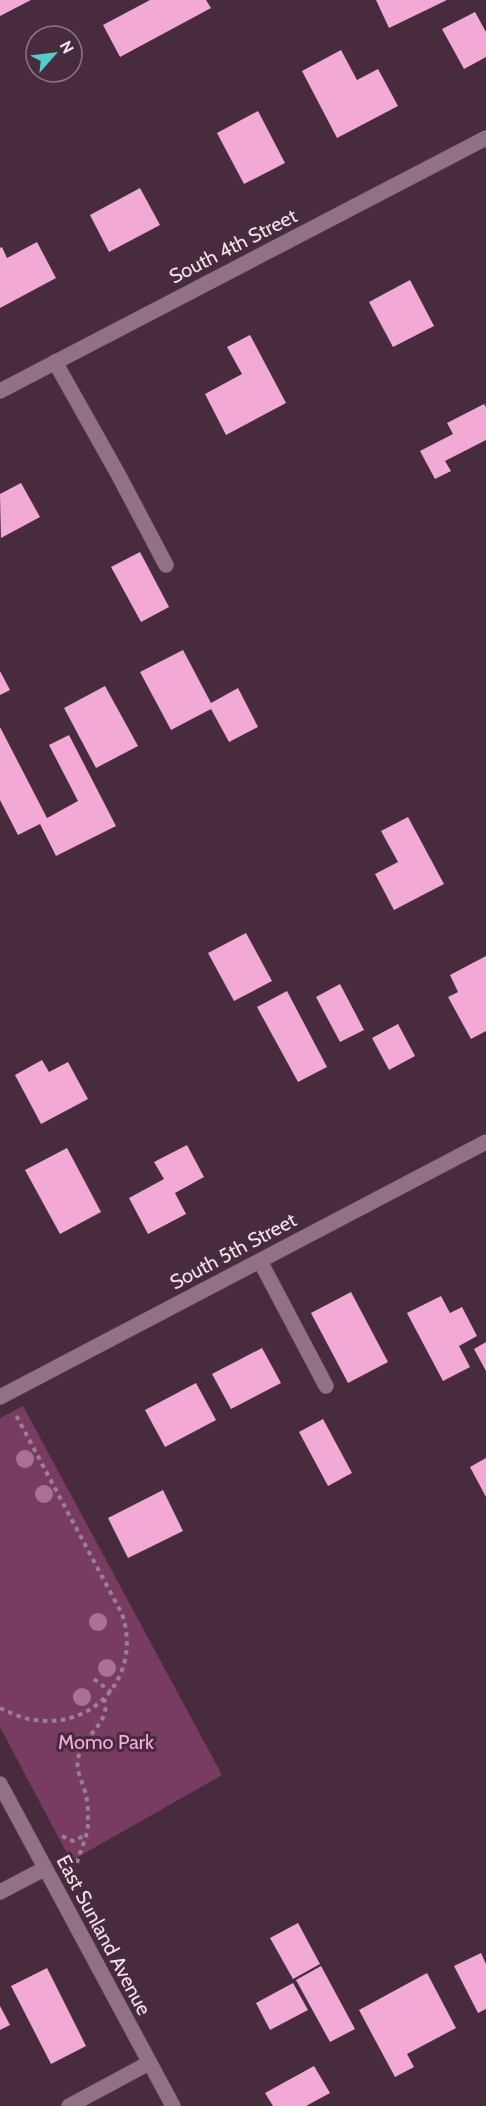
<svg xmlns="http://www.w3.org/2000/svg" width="486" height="2106" viewBox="0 0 486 2106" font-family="Cabin,sans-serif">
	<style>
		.green { fill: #783c63 }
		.building { fill: #f2a9d6 }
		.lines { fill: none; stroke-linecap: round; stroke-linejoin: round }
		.service-casing { stroke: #614959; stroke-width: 16 }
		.minor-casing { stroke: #614959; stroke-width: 16 }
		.path { stroke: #998190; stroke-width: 4; stroke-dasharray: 4.5 4.5; stroke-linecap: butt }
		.service { stroke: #927185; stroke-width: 15 }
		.minor { stroke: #927185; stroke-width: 15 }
		.tree { fill: #a97294 }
		.labels { text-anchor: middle; stroke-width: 6; stroke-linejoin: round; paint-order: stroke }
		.street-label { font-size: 20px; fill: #f4e1ec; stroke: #482c3e }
		.park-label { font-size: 20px; fill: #f8acdb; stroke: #482c3e }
	</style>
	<rect width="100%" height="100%" fill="#482c3e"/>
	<polygon class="green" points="23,1406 222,1775 71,1861 0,1727 0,1418"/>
	<g class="building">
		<polygon points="0,0 31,0 0,16"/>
		<polygon points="150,0 206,0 211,8 120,57 103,25"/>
		<polygon points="376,0 447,0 389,28"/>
		<polygon points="475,12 486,32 486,57 464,69 442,29"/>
		<polygon points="341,50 357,80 378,69 398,106 337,138 302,71"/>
		<polygon points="258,111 285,163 244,184 217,133"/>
		<polygon points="140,188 160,225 109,252 90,215"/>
		<polygon points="37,242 56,278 0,308 0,248 2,247 7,258"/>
		<polygon points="410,280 434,326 393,347 369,302"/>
		<polygon points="250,335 286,403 226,435 205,394 242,374 227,347"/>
		<polygon points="484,404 486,407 486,440 445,461 451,471 435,479 420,451 453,434 447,423"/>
		<polygon points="21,483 40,517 1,538 0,494"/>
		<polygon points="140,552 169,607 141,622 111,567"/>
		<polygon points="183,650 211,703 238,688 258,727 229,742 211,709 171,730 140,672"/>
		<polygon points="0,671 10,690 0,695"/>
		<polygon points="105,686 138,746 96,768 64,708"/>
		<polygon points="0,727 47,818 78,801 49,745 69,735 116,826 56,856 40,824 18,835 0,800"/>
		<polygon points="408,817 444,884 394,910 375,874 398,862 381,831"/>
		<polygon points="246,933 272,981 234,1001 208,953"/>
		<polygon points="486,956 486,1031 471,1039 448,997 458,992 450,975"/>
		<polygon points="340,984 364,1030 340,1042 316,997"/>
		<polygon points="287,991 327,1067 298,1082 257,1007"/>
		<polygon points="398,1024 415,1056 389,1070 372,1038"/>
		<polygon points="42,1060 49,1072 68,1062 88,1099 41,1124 15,1075"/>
		<polygon points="187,1145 204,1177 175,1193 186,1214 148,1234 129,1198 164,1179 154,1162"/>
		<polygon points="67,1148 101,1212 60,1234 25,1170"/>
		<polygon points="351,1292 388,1362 348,1383 311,1313"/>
		<polygon points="441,1296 450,1313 462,1307 477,1336 459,1346 470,1367 443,1381 407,1313"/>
		<polygon points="486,1342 486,1371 474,1349"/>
		<polygon points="262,1348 281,1383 231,1409 212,1374"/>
		<polygon points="196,1383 216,1420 165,1447 145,1410"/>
		<polygon points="323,1419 352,1473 328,1486 299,1432"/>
		<polygon points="486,1458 486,1497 470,1467"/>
		<polygon points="163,1490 183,1531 128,1558 108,1518"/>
		<polygon points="298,1923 320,1964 293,1979 270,1938"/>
		<polygon points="481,1953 486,1964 486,2009 478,2013 454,1966"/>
		<polygon points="321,1966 355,2029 330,2042 296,1980"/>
		<polygon points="47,1968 86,2046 51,2064 11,1986"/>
		<polygon points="427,1973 456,2028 407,2054 414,2067 395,2077 359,2010"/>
		<polygon points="293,1983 308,2010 270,2030 256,2003"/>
		<polygon points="0,2006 10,2025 0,2030"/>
		<polygon points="314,2066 330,2093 306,2106 273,2106 265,2093"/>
	</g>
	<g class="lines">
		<g class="service-casing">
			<g id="service">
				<polyline points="55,362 118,474 166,565"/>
				<polyline points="260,1261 326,1386"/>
				<polyline points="69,2106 149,2063"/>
			</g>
		</g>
		<g class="minor-casing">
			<g id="minor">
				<polyline points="0,391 486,138"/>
				<polyline points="0,1397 486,1142"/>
				<polyline points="0,1784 173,2106"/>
				<polyline points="0,1892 44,1869"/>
			</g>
		</g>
		<g class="path">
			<polyline points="94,1679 111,1692"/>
			<path d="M 0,1708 C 11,1713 23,1719 35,1720 C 98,1729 142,1672 122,1614 L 16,1415"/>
			<polyline points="62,1836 73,1841 86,1835"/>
			<path d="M 77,1863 C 80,1850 88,1837 88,1823 C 88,1814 88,1804 86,1795 C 83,1783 74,1768 79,1755 C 85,1734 112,1721 104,1699"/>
		</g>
		<use href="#service" class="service"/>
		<use href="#minor" class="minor"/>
	</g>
	<g class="tree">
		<circle cx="25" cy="1459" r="9"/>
		<circle cx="44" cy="1494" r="9"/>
		<circle cx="98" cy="1622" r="9"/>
		<circle cx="107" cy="1668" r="9"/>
		<circle cx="82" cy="1697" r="9"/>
	</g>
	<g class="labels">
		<g class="street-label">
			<text transform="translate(233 246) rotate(-27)" y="7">South 4th Street</text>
			<text transform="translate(233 1251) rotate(-28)" y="7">South 5th Street</text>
			<text transform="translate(104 1935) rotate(62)" y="7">East Sunland Avenue</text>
		</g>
		<g class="park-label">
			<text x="106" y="1749">Momo Park</text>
		</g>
	</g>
	<g transform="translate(54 54) rotate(62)"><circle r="28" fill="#482c3e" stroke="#8d7484" stroke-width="1.5"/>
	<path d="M0-4.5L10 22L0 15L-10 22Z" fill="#53cdc9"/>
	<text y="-9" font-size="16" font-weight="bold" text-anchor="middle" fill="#f4e1ec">N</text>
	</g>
</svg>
